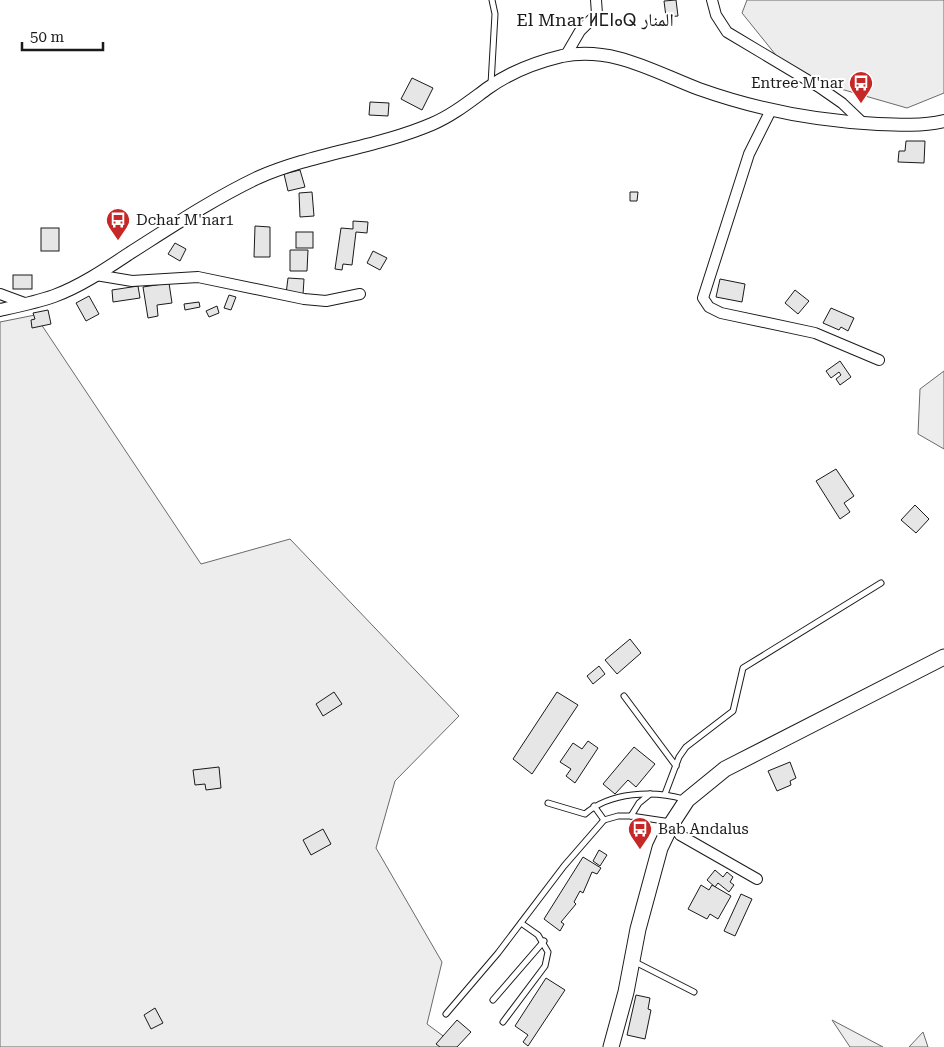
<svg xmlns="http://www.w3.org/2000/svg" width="944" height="1047" viewBox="0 0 944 1047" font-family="'Roboto Serif','Noto Naskh Arabic','Noto Sans Tifinagh',serif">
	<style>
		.green { fill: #ededed; stroke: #6a6a6a }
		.building { fill: #e6e6e6; stroke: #1a1a1a }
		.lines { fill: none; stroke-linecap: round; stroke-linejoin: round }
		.service-casing { stroke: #1a1a1a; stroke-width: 7 }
		.minor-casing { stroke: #1a1a1a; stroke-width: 12 }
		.tertiary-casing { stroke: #1a1a1a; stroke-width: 14 }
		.primary-casing { stroke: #1a1a1a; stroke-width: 17 }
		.service { stroke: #fff; stroke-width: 5 }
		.minor { stroke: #fff; stroke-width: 10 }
		.tertiary { stroke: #fff; stroke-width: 12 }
		.primary { stroke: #fff; stroke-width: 15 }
		.labels { text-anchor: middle; stroke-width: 4; stroke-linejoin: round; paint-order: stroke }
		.poi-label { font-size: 15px; fill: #1a1a1a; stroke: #fff; text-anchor: start }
		.quarter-label { font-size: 18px; fill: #1a1a1a; stroke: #fff }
	</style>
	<rect width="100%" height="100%" fill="#fff"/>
	<g class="green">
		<polygon points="747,0 944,0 944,93 907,108 792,75 742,13"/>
		<polygon points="35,315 201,564 290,539 459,716 395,781 376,848 442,962 427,1024 458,1047 0,1047 0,322"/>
		<polygon points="944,371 944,449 918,434 920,389"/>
		<polygon points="832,1020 883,1047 850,1047"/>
		<polygon points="923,1032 928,1047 909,1047"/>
	</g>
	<g class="building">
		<polygon points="676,0 678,16 666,17 664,1"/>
		<polygon points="412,78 433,88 422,110 401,99"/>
		<polygon points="370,102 389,103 388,116 369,115"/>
		<polygon points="906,141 925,141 924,163 898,162 899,151 905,151"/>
		<polygon points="300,170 305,187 288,191 284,174"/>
		<polygon points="312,192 314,216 300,217 299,193"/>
		<polygon points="630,192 638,192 637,201 630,201"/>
		<polygon points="353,221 368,222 367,233 356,232 352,265 343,264 342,270 335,269 341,228 353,229"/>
		<polygon points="255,226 270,227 270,257 254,257"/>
		<rect x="41" y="228" width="18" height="23"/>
		<rect x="296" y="232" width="17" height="16"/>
		<polygon points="175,243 186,249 180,261 168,254"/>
		<polygon points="290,250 308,250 307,271 290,271"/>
		<polygon points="373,251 387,258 380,270 367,263"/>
		<rect x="13" y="275" width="19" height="14"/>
		<polygon points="288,278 304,279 303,295 286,294"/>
		<polygon points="720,279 745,284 742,302 716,297"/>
		<polygon points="169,283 172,303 157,305 158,316 148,318 143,287"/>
		<polygon points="138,286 140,298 113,302 112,290"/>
		<polygon points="795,290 809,301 798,314 785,303"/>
		<polygon points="229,295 236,297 231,310 224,308"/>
		<polygon points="89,296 99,314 86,321 76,303"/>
		<polygon points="199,302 200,307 185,310 184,304"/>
		<polygon points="217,306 219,313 209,317 206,311"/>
		<polygon points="831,308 854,318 848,331 841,327 839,330 823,323"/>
		<polygon points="48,310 51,324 32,328 31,320 35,319 33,313"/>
		<polygon points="840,361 851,377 840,385 836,379 841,375 839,372 831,378 826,371"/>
		<polygon points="836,469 854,496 844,503 850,512 840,519 816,481"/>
		<polygon points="915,505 929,519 916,533 901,520"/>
		<polygon points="630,639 641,653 617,674 605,660"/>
		<polygon points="599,666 605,674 593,684 587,676"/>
		<polygon points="334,692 342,704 323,716 316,704"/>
		<polygon points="557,692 578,705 532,774 513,759"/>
		<polygon points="588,741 598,748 575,783 566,776 571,769 560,762 573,743 582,749"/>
		<polygon points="634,747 655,764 636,787 628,780 615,794 603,784"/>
		<polygon points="790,762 796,778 790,781 791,785 777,791 768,771"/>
		<polygon points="219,767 221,788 206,790 205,784 195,785 193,770"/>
		<polygon points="323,829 331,844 311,855 303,840"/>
		<polygon points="599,850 607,855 600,866 593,861"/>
		<polygon points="583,857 601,868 597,874 592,872 583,893 580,891 574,902 576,904 561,922 564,924 560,931 544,919"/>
		<polygon points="715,870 723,877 727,872 733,877 730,882 734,885 729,892 718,883 715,887 707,880"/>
		<polygon points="701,885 709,890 712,885 731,896 718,919 710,914 707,919 688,909"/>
		<polygon points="741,894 752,899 735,936 724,931"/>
		<polygon points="546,978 565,990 528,1046 523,1042 528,1035 515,1026"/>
		<polygon points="636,995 650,998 648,1009 651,1010 645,1039 627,1035"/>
		<polygon points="155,1008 163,1023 151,1029 144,1015"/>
		<polygon points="457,1020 471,1032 457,1047 440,1047 436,1044"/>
	</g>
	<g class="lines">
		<g class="service-casing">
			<g id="service">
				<polyline points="491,84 495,14 492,0"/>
				<polyline points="624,696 676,766"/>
				<polyline points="665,794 679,757 686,747 733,711 743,668 881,583"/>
				<path d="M 548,803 L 585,814 C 610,792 653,790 684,799"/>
				<polyline points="594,806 604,820"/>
				<polyline points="631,816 639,803 650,794"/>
				<polyline points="635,962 694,992"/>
				<polyline points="493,1000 544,941"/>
				<polyline points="446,1014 498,953 564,866 604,820 618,816 631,816 671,822"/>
				<polyline points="503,1022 545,966 548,952 538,935 521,923"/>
			</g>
		</g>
		<g class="minor-casing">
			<g id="minor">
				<polyline points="712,0 716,15 727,32 819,87 842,103 863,123"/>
				<polyline points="566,55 580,31 597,14 596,0"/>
				<polyline points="771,110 749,154 703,298 709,307 721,313 815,333 879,360"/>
				<polyline points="96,275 132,281 198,277 304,299 326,301 360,294"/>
				<polyline points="0,294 27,304"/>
				<polyline points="672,823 680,835 757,879"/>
			</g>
		</g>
		<g class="tertiary-casing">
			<path id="tertiary" d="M 0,310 C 18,306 37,302 54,296 C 81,286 106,269 130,253 C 171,227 213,199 257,178 C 313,153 376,148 432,124 C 453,115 470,101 488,88 C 509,73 537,62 562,56 C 613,46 654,72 699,89 C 758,110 816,121 878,124 C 900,125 922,126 944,121"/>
		</g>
		<g class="primary-casing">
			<polyline id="primary" points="611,1047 626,992 638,929 660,848 672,823 687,800 725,769 944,657"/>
		</g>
		<use href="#service" class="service"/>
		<use href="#minor" class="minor"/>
		<use href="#tertiary" class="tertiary"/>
		<use href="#primary" class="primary"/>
	</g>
	<defs>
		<g id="bus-pin" transform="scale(1.25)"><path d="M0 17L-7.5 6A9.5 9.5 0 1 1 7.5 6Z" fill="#c62828" stroke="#fff"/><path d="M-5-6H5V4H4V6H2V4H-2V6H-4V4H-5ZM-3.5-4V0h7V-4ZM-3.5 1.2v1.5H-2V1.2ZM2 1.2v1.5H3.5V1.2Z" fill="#fff"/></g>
	</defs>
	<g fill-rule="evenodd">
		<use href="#bus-pin" x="861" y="83"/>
		<use href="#bus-pin" x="118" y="220"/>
		<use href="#bus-pin" x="640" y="829"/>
	</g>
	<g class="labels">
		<g class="poi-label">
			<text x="844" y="88" text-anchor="end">Entree M'nar</text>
			<text x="136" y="225">Dchar M'nar1</text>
			<text x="658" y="834">Bab Andalus</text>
		</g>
		<g class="quarter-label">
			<text x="595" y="26">El Mnar ⵍⵎⵏⴰⵕ المنار</text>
		</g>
	</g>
	<path d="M22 42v8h81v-8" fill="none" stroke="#1a1a1a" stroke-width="2.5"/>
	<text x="30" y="42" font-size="15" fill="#1a1a1a" stroke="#ffffff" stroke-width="4" paint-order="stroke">50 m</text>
</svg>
